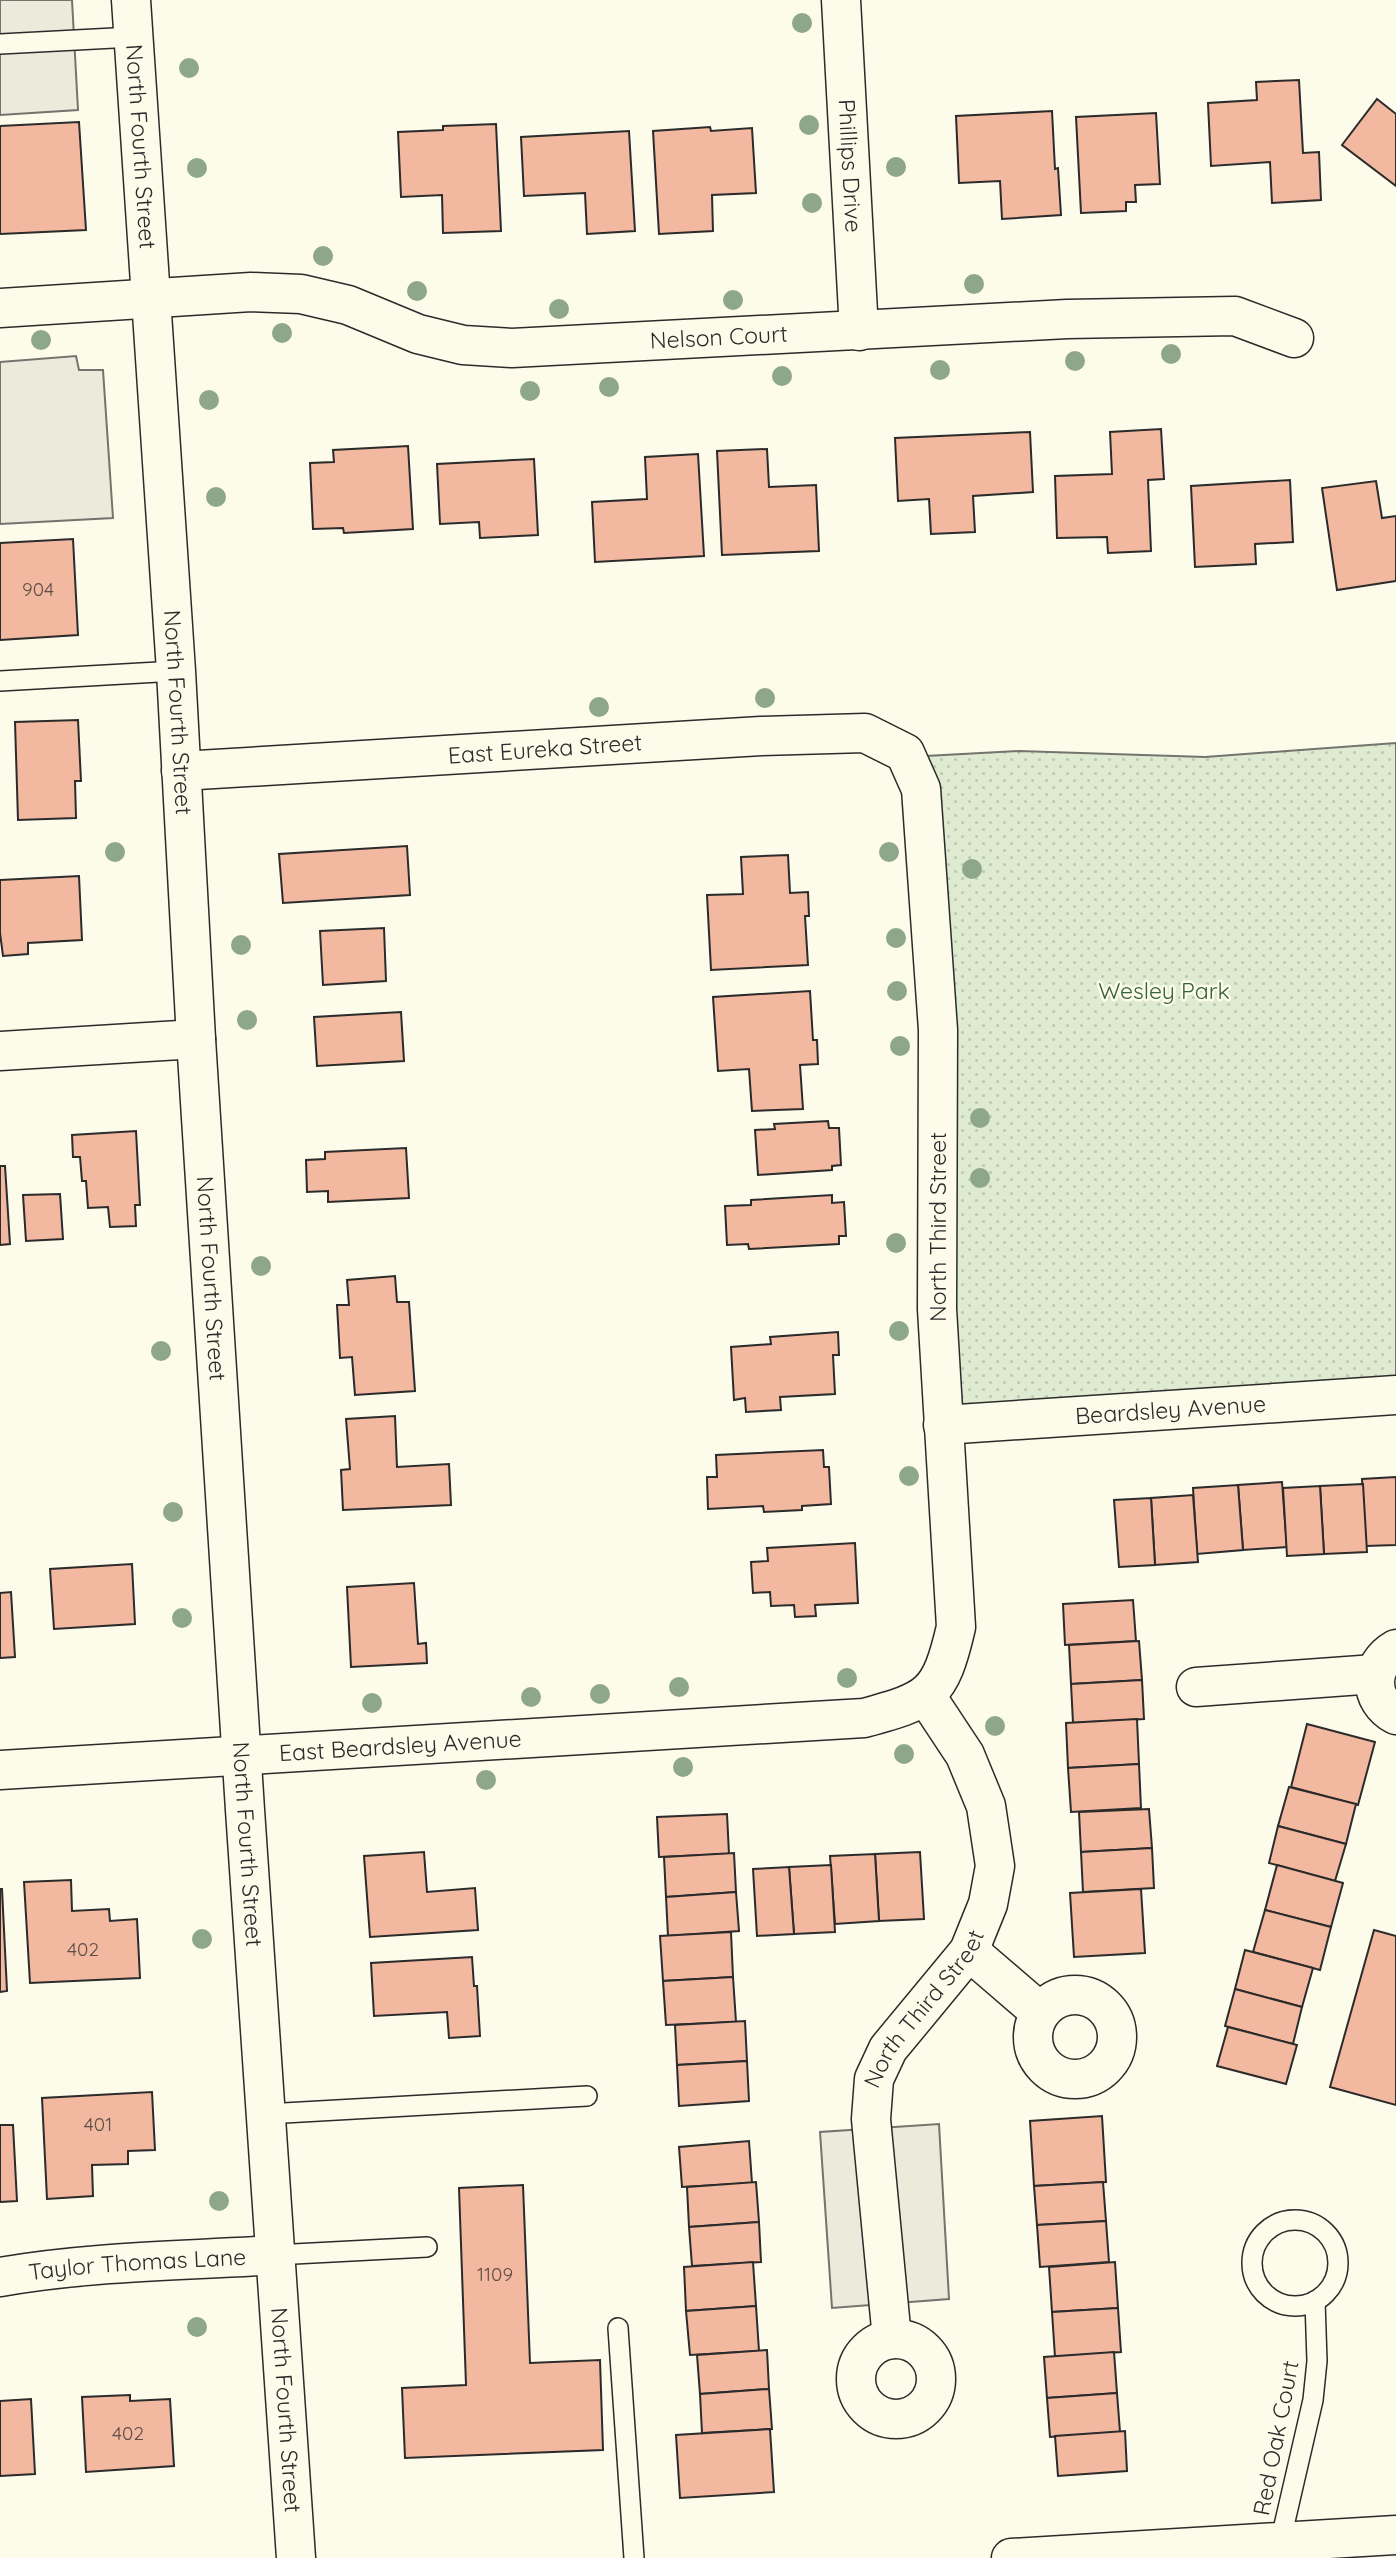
<svg xmlns="http://www.w3.org/2000/svg" width="1396" height="2558" viewBox="0 0 1396 2558" font-family="Quicksand,sans-serif">
	<style>
		.park { fill: url(#park-dots); stroke: #74746e; stroke-width: 2 }
		.parking { fill: #eceadb; stroke: #74746e; stroke-width: 2 }
		.building { fill: #f2b8a0; stroke: #2b2b2b; stroke-width: 2 }
		.lines { fill: none; stroke-linecap: round; stroke-linejoin: round }
		.service-casing { stroke: #2b2b2b; stroke-width: 22 }
		.minor-casing { stroke: #2b2b2b; stroke-width: 41 }
		.tertiary-casing { stroke: #2b2b2b; stroke-width: 41 }
		.secondary-casing { stroke: #2b2b2b; stroke-width: 41 }
		.service { stroke: #fdfbea; stroke-width: 19 }
		.minor { stroke: #fdfbea; stroke-width: 38 }
		.tertiary { stroke: #fdfbea; stroke-width: 38 }
		.secondary { stroke: #fdfbea; stroke-width: 38 }
		.tree { fill: #8ea78a }
		.labels { text-anchor: middle; stroke-width: 5; stroke-linejoin: round; paint-order: stroke }
		.number-label { font-size: 19px; fill: #5d4e48 }
		.street-label { font-size: 23px; fill: #2b2b2b; stroke: #fdfbea }
		.park-label { font-size: 23px; fill: #34623c; stroke: #fdfbea }
	</style>
	<defs>
		<pattern id="park-dots" width="8" height="8" patternUnits="userSpaceOnUse" patternTransform="scale(1.75)"><rect width="8" height="8" fill="#deebd1"/><path d="M2 2h.1M6 6h.1" fill="none" stroke="#bfcab4" stroke-width="1.8" stroke-linecap="round"/></pattern>
	</defs>
	<rect width="100%" height="100%" fill="#fdfbea"/>
	<polygon class="park" points="1396,743 1396,1381 944,1424 926,756 1019,751 1205,757"/>
	<g class="parking">
		<polygon points="0,0 72,0 78,110 0,115"/>
		<polygon points="76,356 79,370 103,370 113,518 0,524 0,362"/>
		<polygon points="939,2124 949,2299 832,2308 820,2132"/>
	</g>
	<g class="building">
		<polygon points="1299,80 1303,153 1319,152 1321,200 1272,203 1270,162 1211,166 1208,103 1257,100 1256,82"/>
		<polygon points="1377,99 1396,114 1396,186 1342,145"/>
		<polygon points="1052,111 1055,169 1058,168 1061,215 1002,219 1000,181 959,183 956,116"/>
		<polygon points="1156,113 1160,184 1135,185 1136,202 1126,202 1126,211 1081,213 1076,117"/>
		<polygon points="79,122 86,230 0,234 0,126"/>
		<polygon points="496,124 501,231 443,233 442,195 401,197 398,132 443,130 443,126"/>
		<polygon points="710,127 711,131 752,128 756,193 712,195 713,231 659,234 653,131"/>
		<polygon points="629,131 635,231 587,234 585,193 524,196 521,137"/>
		<polygon points="1161,429 1164,479 1148,480 1151,551 1108,553 1107,537 1057,538 1055,476 1112,474 1110,432"/>
		<polygon points="1030,432 1033,492 973,496 975,532 931,534 929,499 898,501 895,438"/>
		<polygon points="408,446 413,529 344,533 343,528 313,529 310,463 334,462 333,450"/>
		<polygon points="767,449 769,487 816,485 819,551 722,555 717,451"/>
		<polygon points="698,454 704,556 595,562 592,502 647,499 645,457"/>
		<polygon points="534,459 538,535 480,538 479,522 440,524 437,464"/>
		<polygon points="1290,480 1293,542 1255,544 1256,564 1195,567 1191,486"/>
		<polygon points="1376,481 1382,518 1396,516 1396,581 1337,590 1322,488"/>
		<polygon points="73,539 78,635 0,640 0,543"/>
		<polygon points="78,720 81,781 75,781 76,818 18,820 15,722"/>
		<polygon points="407,846 410,895 283,903 279,854"/>
		<polygon points="788,855 790,893 808,892 809,916 805,916 808,965 711,970 707,895 743,894 741,857"/>
		<polygon points="79,876 82,940 28,943 28,954 3,956 0,933 0,880"/>
		<polygon points="384,928 386,981 323,985 320,931"/>
		<polygon points="810,991 813,1040 817,1040 818,1064 800,1065 803,1109 752,1111 749,1069 718,1071 713,997"/>
		<polygon points="401,1012 404,1061 317,1066 314,1017"/>
		<polygon points="828,1121 829,1128 839,1128 841,1165 832,1166 832,1170 758,1175 755,1130 775,1129 774,1124"/>
		<polygon points="136,1131 140,1205 135,1205 136,1226 110,1227 108,1207 88,1208 86,1181 82,1181 80,1157 73,1157 72,1135"/>
		<polygon points="406,1148 409,1198 328,1202 328,1191 307,1192 306,1160 325,1159 325,1152"/>
		<polygon points="0,1166 5,1166 10,1244 0,1245"/>
		<polygon points="60,1194 63,1239 26,1241 23,1195"/>
		<polygon points="832,1195 832,1203 844,1202 846,1236 839,1236 839,1244 749,1249 748,1244 727,1245 725,1206 751,1205 751,1200"/>
		<polygon points="395,1276 397,1302 409,1302 415,1391 355,1395 352,1357 340,1358 337,1305 349,1305 347,1280"/>
		<polygon points="838,1332 839,1355 833,1355 835,1394 780,1397 781,1410 746,1412 745,1398 734,1400 731,1347 771,1344 770,1337"/>
		<polygon points="395,1416 397,1467 449,1464 451,1505 343,1510 341,1470 350,1469 346,1419"/>
		<polygon points="823,1450 824,1467 829,1467 831,1504 802,1506 802,1510 764,1512 763,1506 708,1509 707,1477 717,1477 716,1455"/>
		<polygon points="1396,1477 1396,1545 1366,1546 1362,1479"/>
		<polygon points="1282,1482 1287,1547 1243,1550 1238,1485"/>
		<polygon points="1363,1484 1367,1552 1324,1554 1320,1486"/>
		<polygon points="1238,1485 1243,1550 1197,1554 1193,1488"/>
		<polygon points="1320,1486 1324,1554 1287,1556 1283,1488"/>
		<polygon points="1193,1495 1198,1562 1155,1565 1151,1498"/>
		<polygon points="1151,1498 1155,1565 1119,1567 1114,1500"/>
		<polygon points="855,1543 858,1603 815,1605 816,1616 795,1617 794,1605 771,1606 770,1592 753,1593 751,1562 768,1561 767,1548"/>
		<polygon points="132,1564 135,1624 54,1629 50,1569"/>
		<polygon points="414,1583 418,1644 426,1643 427,1663 351,1667 347,1587"/>
		<polygon points="11,1592 15,1657 0,1658 0,1593"/>
		<polygon points="1133,1600 1136,1641 1065,1645 1063,1604"/>
		<polygon points="1139,1641 1142,1680 1071,1684 1069,1645"/>
		<polygon points="1142,1680 1144,1719 1073,1723 1071,1684"/>
		<polygon points="1137,1719 1139,1764 1068,1768 1066,1723"/>
		<polygon points="1307,1724 1375,1742 1358,1805 1291,1787"/>
		<polygon points="1139,1764 1141,1808 1071,1812 1068,1768"/>
		<polygon points="1289,1787 1356,1804 1346,1844 1278,1826"/>
		<polygon points="1149,1809 1152,1848 1081,1852 1079,1812"/>
		<polygon points="727,1814 729,1854 659,1857 657,1817"/>
		<polygon points="1278,1826 1346,1844 1335,1881 1269,1863"/>
		<polygon points="1152,1848 1154,1888 1083,1892 1081,1852"/>
		<polygon points="424,1852 427,1892 475,1888 478,1930 370,1937 364,1856"/>
		<polygon points="920,1852 924,1919 879,1921 875,1854"/>
		<polygon points="734,1853 736,1892 666,1897 664,1857"/>
		<polygon points="875,1854 879,1921 835,1924 830,1856"/>
		<polygon points="831,1865 835,1932 794,1934 789,1867"/>
		<polygon points="1277,1865 1343,1883 1331,1927 1265,1910"/>
		<polygon points="789,1867 794,1934 757,1936 753,1869"/>
		<polygon points="71,1880 72,1911 109,1909 110,1921 137,1919 140,1978 30,1983 24,1882"/>
		<polygon points="0,1889 2,1889 7,1991 0,1992"/>
		<polygon points="1141,1889 1145,1953 1074,1957 1070,1893"/>
		<polygon points="736,1892 739,1931 668,1936 666,1897"/>
		<polygon points="1265,1910 1331,1927 1320,1970 1253,1952"/>
		<polygon points="1374,1930 1396,1936 1396,2105 1330,2087"/>
		<polygon points="731,1932 733,1977 663,1981 660,1936"/>
		<polygon points="1245,1950 1313,1968 1302,2007 1235,1989"/>
		<polygon points="472,1957 474,1986 477,1986 480,2036 449,2038 447,2012 374,2016 371,1963"/>
		<polygon points="733,1977 736,2022 666,2025 663,1981"/>
		<polygon points="1235,1989 1302,2007 1293,2044 1225,2026"/>
		<polygon points="745,2021 747,2061 677,2065 675,2025"/>
		<polygon points="1228,2027 1297,2045 1286,2084 1217,2066"/>
		<polygon points="747,2061 749,2101 679,2106 677,2065"/>
		<polygon points="152,2092 155,2150 128,2151 128,2164 92,2165 93,2196 47,2199 42,2098"/>
		<polygon points="1102,2116 1106,2182 1034,2186 1030,2121"/>
		<polygon points="0,2125 13,2125 17,2201 0,2202"/>
		<polygon points="749,2141 752,2183 682,2187 679,2147"/>
		<polygon points="756,2182 759,2222 689,2227 687,2187"/>
		<polygon points="1103,2182 1106,2221 1037,2225 1034,2186"/>
		<polygon points="523,2185 530,2363 600,2360 603,2450 405,2458 402,2388 466,2385 459,2188"/>
		<polygon points="1106,2221 1109,2262 1040,2267 1037,2225"/>
		<polygon points="759,2222 761,2262 692,2266 689,2227"/>
		<polygon points="753,2262 756,2306 686,2311 684,2267"/>
		<polygon points="1115,2262 1118,2308 1052,2312 1049,2267"/>
		<polygon points="756,2306 759,2351 690,2355 686,2311"/>
		<polygon points="1118,2308 1121,2352 1055,2357 1052,2312"/>
		<polygon points="767,2350 769,2389 700,2394 697,2355"/>
		<polygon points="1114,2352 1117,2393 1047,2398 1044,2357"/>
		<polygon points="769,2389 772,2429 702,2433 700,2394"/>
		<polygon points="1117,2393 1120,2432 1050,2437 1047,2398"/>
		<polygon points="130,2395 130,2401 170,2399 174,2466 86,2472 82,2397"/>
		<polygon points="31,2399 35,2474 0,2476 0,2401"/>
		<polygon points="770,2429 774,2492 680,2498 676,2435"/>
		<polygon points="1125,2431 1127,2471 1058,2476 1055,2436"/>
	</g>
	<g class="lines">
		<g class="service-casing">
			<g id="service">
				<polyline points="0,44 133,37"/>
				<polyline points="0,681 176,671"/>
				<polyline points="266,2114 587,2096"/>
				<circle cx="1295" cy="2263" r="43"/>
				<polyline points="275,2255 427,2247"/>
				<polyline points="618,2328 634,2558"/>
				<polyline points="1280,2543 1313,2400 1317,2361 1315,2301"/>
			</g>
		</g>
		<g class="minor-casing">
			<g id="minor">
				<path id="s1" d="M 841,0 L 859,331"/>
				<path id="s2" d="M 0,308 L 251,292 L 301,294 L 348,305 L 418,334 L 463,345 L 512,348 L 1067,319 L 1235,316 L 1294,338"/>
				<polyline points="0,1051 196,1039"/>
				<path id="s3" d="M 943,1425 L 1396,1395"/>
				<path d="M 1396,1649 C 1368,1665 1368,1700 1396,1715"/>
				<polyline points="1196,1687 1375,1674"/>
				<path id="s4" d="M 0,1770 L 864,1718 C 930,1700 940,1696 956,1627 L 937,1309 L 938,1030 L 921,789 L 905,753 L 865,733 L 761,736 L 181,771"/>
				<polyline points="969,1951 1040,2012"/>
				<circle cx="1075" cy="2037" r="42"/>
				<path id="s5" d="M 0,2277 C 91,2261 183,2261 275,2255"/>
				<path id="s6" d="M 892,2339 L 871,2119 L 874,2079 L 888,2049 L 969,1951 L 988,1904 L 995,1866 L 986,1806 L 965,1755 L 926,1696"/>
				<circle cx="896" cy="2379" r="40"/>
			</g>
		</g>
		<g class="tertiary-casing">
			<g id="tertiary">
				<path id="s7" d="M 131,0 L 176,671 L 196,1039 L 245,1810 L 296,2558"/>
			</g>
		</g>
		<g class="secondary-casing">
			<polyline id="secondary" points="1011,2558 1396,2535"/>
		</g>
		<use href="#service" class="service"/>
		<use href="#minor" class="minor"/>
		<use href="#tertiary" class="tertiary"/>
		<use href="#secondary" class="secondary"/>
	</g>
	<g class="tree">
		<circle cx="802" cy="23" r="10"/>
		<circle cx="189" cy="68" r="10"/>
		<circle cx="809" cy="125" r="10"/>
		<circle cx="896" cy="167" r="10"/>
		<circle cx="197" cy="168" r="10"/>
		<circle cx="812" cy="203" r="10"/>
		<circle cx="323" cy="256" r="10"/>
		<circle cx="974" cy="284" r="10"/>
		<circle cx="417" cy="291" r="10"/>
		<circle cx="733" cy="300" r="10"/>
		<circle cx="559" cy="309" r="10"/>
		<circle cx="282" cy="333" r="10"/>
		<circle cx="41" cy="340" r="10"/>
		<circle cx="1171" cy="354" r="10"/>
		<circle cx="1075" cy="361" r="10"/>
		<circle cx="940" cy="370" r="10"/>
		<circle cx="782" cy="376" r="10"/>
		<circle cx="609" cy="387" r="10"/>
		<circle cx="530" cy="391" r="10"/>
		<circle cx="209" cy="400" r="10"/>
		<circle cx="216" cy="497" r="10"/>
		<circle cx="765" cy="698" r="10"/>
		<circle cx="599" cy="707" r="10"/>
		<circle cx="115" cy="852" r="10"/>
		<circle cx="889" cy="852" r="10"/>
		<circle cx="972" cy="869" r="10"/>
		<circle cx="896" cy="938" r="10"/>
		<circle cx="241" cy="945" r="10"/>
		<circle cx="897" cy="991" r="10"/>
		<circle cx="247" cy="1020" r="10"/>
		<circle cx="900" cy="1046" r="10"/>
		<circle cx="980" cy="1118" r="10"/>
		<circle cx="980" cy="1178" r="10"/>
		<circle cx="896" cy="1243" r="10"/>
		<circle cx="261" cy="1266" r="10"/>
		<circle cx="899" cy="1331" r="10"/>
		<circle cx="161" cy="1351" r="10"/>
		<circle cx="909" cy="1476" r="10"/>
		<circle cx="173" cy="1512" r="10"/>
		<circle cx="182" cy="1618" r="10"/>
		<circle cx="847" cy="1678" r="10"/>
		<circle cx="679" cy="1687" r="10"/>
		<circle cx="600" cy="1694" r="10"/>
		<circle cx="531" cy="1697" r="10"/>
		<circle cx="372" cy="1703" r="10"/>
		<circle cx="995" cy="1726" r="10"/>
		<circle cx="904" cy="1754" r="10"/>
		<circle cx="683" cy="1767" r="10"/>
		<circle cx="486" cy="1780" r="10"/>
		<circle cx="202" cy="1939" r="10"/>
		<circle cx="219" cy="2201" r="10"/>
		<circle cx="197" cy="2327" r="10"/>
	</g>
	<g class="labels">
		<g class="number-label">
			<text x="38" y="596">904</text>
			<text x="83" y="1956">402</text>
			<text x="98" y="2131">401</text>
			<text x="495" y="2281">1109</text>
			<text x="128" y="2440">402</text>
		</g>
		<g class="street-label">
			<text dy="8" stroke="none"><textPath href="#s7" startOffset="147">North Fourth Street</textPath></text>
			<text dy="8" stroke="none"><textPath href="#s1" startOffset="166">Phillips Drive</textPath></text>
			<text dy="8" stroke="none"><textPath href="#s2" startOffset="728">Nelson Court</textPath></text>
			<text dy="8" stroke="none"><textPath href="#s7" startOffset="714">North Fourth Street</textPath></text>
			<text transform="translate(545 749) rotate(-4)" y="8">East Eureka Street</text>
			<text transform="translate(938 1227) rotate(-90)" y="8">North Third Street</text>
			<text dy="8" stroke="none"><textPath href="#s7" startOffset="1281">North Fourth Street</textPath></text>
			<text dy="8" stroke="none"><textPath href="#s3" startOffset="228">Beardsley Avenue</textPath></text>
			<text dy="8" stroke="none"><textPath href="#s4" startOffset="401">East Beardsley Avenue</textPath></text>
			<text dy="8" stroke="none"><textPath href="#s7" startOffset="1848">North Fourth Street</textPath></text>
			<text dy="8" stroke="none"><textPath href="#s6" startOffset="348">North Third Street</textPath></text>
			<text dy="8" stroke="none"><textPath href="#s5" startOffset="138">Taylor Thomas Lane</textPath></text>
			<text dy="8" stroke="none"><textPath href="#s7" startOffset="2415">North Fourth Street</textPath></text>
			<text transform="translate(1276 2438) rotate(-79)" y="8">Red Oak Court</text>
		</g>
		<g class="park-label">
			<text x="1164" y="999">Wesley Park</text>
		</g>
	</g>
</svg>
